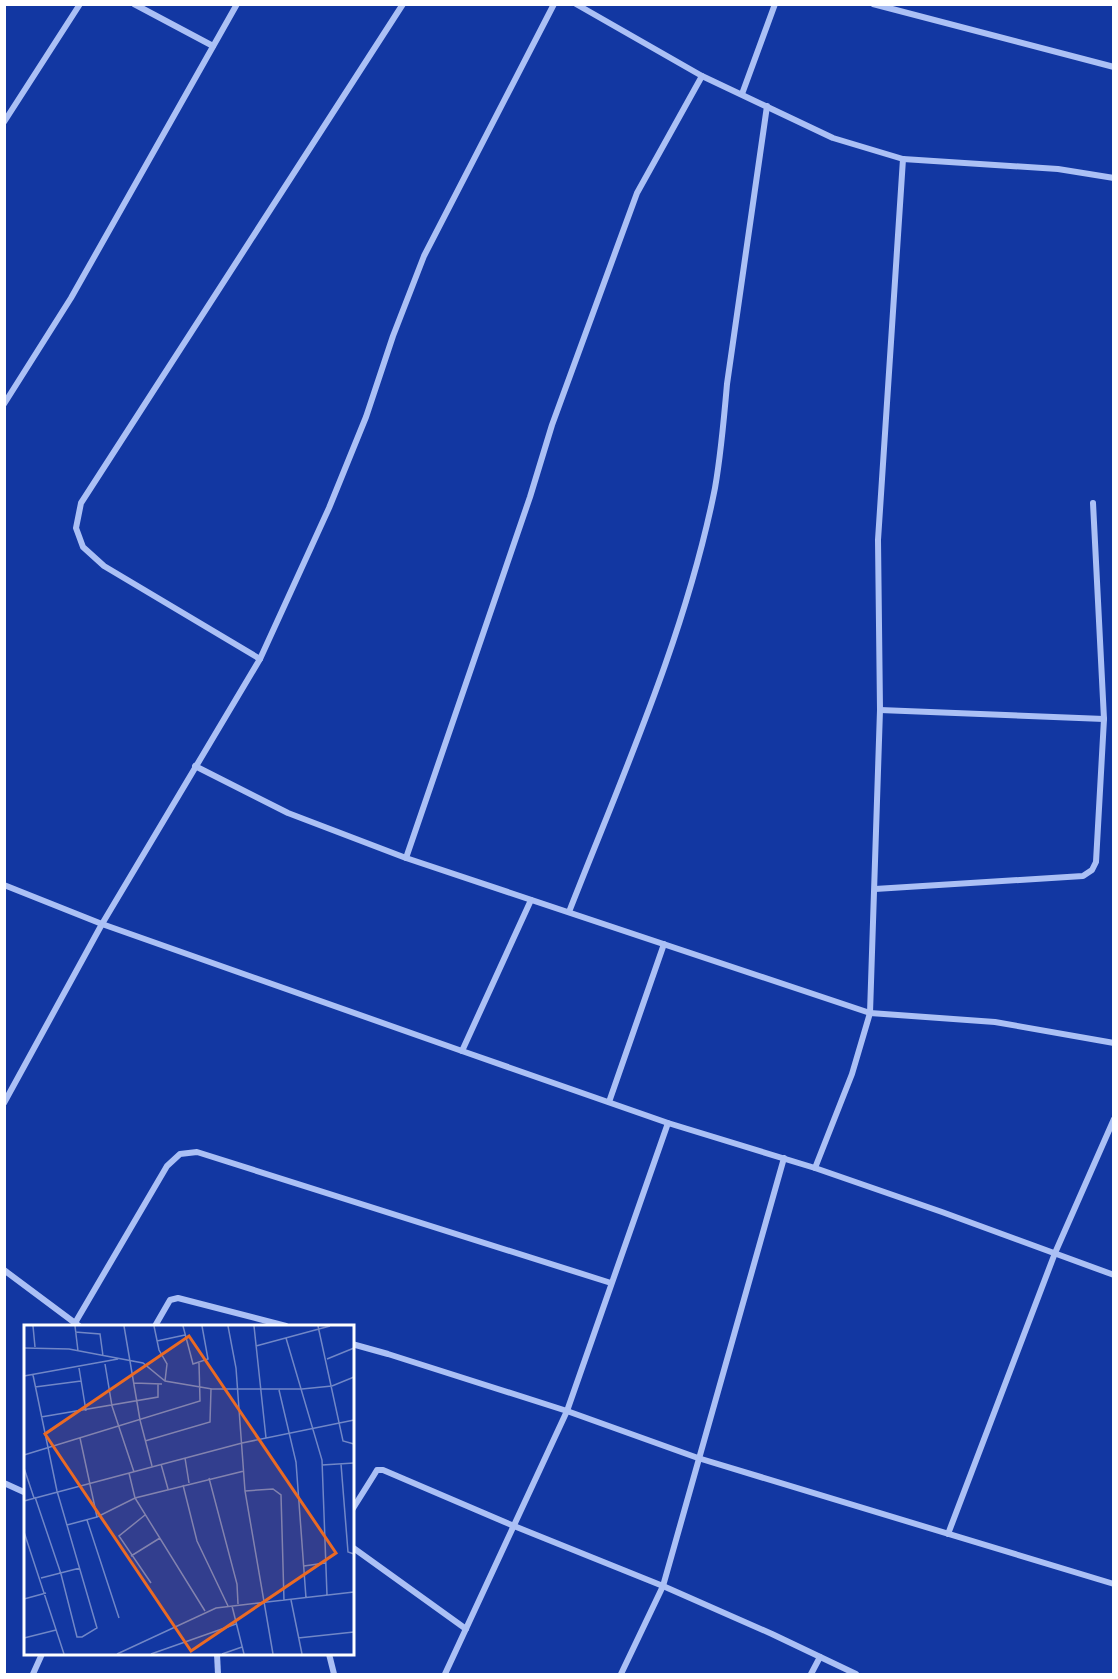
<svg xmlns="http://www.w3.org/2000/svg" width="1118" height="1679" viewBox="0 0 1118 1679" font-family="Montserrat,sans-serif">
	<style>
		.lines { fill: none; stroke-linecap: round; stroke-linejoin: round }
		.minor { stroke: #abc0f5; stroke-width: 6 }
		.inset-road { fill: none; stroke: #7187c7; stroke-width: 1.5 }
		.view { fill: #ea6a24; fill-opacity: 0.15; stroke: #ea6a24; stroke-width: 3 }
		.inset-edge { fill: none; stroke: #fff; stroke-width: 3 }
	</style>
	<rect width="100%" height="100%" fill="#1237a2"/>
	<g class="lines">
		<g class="minor">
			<polyline points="134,4 213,46"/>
			<polyline points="576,4 702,76 833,138 903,159 1058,169 1114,178"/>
			<polyline points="873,4 1114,67"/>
			<polyline points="742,94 775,4"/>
			<polyline points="4,122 80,4"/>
			<polyline points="4,404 71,298 237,4"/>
			<polyline points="260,659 104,566 83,547 76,528 81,503 403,4"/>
			<polyline points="880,710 1104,719"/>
			<polyline points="195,766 288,813 406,858 870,1013 995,1022 1114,1043"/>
			<polyline points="406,858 530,497 552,425 637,193 702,76"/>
			<polyline points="4,885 102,924 462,1051 668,1123 815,1168 942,1212 1114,1275"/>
			<polyline points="875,889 1083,876 1092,870 1096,862 1104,719 1093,503"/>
			<path d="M 569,912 C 623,774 686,634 715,488 C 721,454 724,419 727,384 L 767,106"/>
			<polyline points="462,1051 531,900"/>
			<polyline points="609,1102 664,944"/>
			<polyline points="4,1103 102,924 260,659 329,508 366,417 393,336 424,256 554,4"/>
			<polyline points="815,1168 852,1074 870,1013 880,710 878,540 903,159"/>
			<polyline points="4,1270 79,1326"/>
			<polyline points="75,1323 167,1166 180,1154 197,1152 611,1283"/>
			<polyline points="155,1326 170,1300 178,1298 286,1326"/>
			<polyline points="352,1344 388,1354 567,1411 698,1458 1114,1584"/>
			<polyline points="4,1483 26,1493"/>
			<polyline points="352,1510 374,1475 377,1470 383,1470 514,1526 663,1586 772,1634 856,1674"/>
			<polyline points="948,1534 1055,1253 1114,1119"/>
			<polyline points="352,1547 466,1629"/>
			<polyline points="217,1654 218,1674"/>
			<polyline points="329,1654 334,1674"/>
			<polyline points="33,1674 42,1654"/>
			<polyline points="445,1674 567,1411 668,1123"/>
			<polyline points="621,1674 663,1586 784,1158"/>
			<polyline points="811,1674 820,1657"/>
		</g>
	</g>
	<g transform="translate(24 1325)">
		<rect width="330" height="330" fill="#1237a2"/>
		<path class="inset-road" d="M 9,1 L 11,22M 51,1 L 54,26M 100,1 L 116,95 L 128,141M 130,1 L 135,25 L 143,39 L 141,56M 159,1 L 169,39 L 184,34 L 178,1M 204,1 L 212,43 L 221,166 L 249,329M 230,1 L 242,113M 294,1 L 319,116 L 330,119M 51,7 L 76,9 L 79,31M 262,13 L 298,135 L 303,270M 133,16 L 161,10M 232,21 L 306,1M 0,23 L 45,24 L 119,38 L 141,56 L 188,64 L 278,64 L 308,61 L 330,52M 303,34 L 330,23M 81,39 L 88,81 L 110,147M 55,43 L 62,86M 9,50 L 33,166 L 73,303 L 58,312 L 53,312 L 37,249 L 11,172M 0,51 L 94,34M 110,58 L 138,59M 11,62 L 57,56M 255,65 L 272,137 L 282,273M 17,92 L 134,72 L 134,59M 56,113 L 73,192M 121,116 L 186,97 L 187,64M 0,130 L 176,76 L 175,38M 161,133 L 165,158M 137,139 L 144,164M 317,139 L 324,227 L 330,229M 298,140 L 330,138M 0,143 L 10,173M 105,148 L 111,173 L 181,286M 185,153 L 213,259 L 214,279M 159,160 L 173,216 L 204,281M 221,166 L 249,164 L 257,170 L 260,276M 0,176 L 218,118 L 330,95M 121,190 L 95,211 L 127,258M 63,195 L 95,293M 43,200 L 73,192 L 111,173 L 220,146M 0,207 L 40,329M 107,231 L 136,213M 280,241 L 301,238M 17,253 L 56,243M 0,274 L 22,268M 267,275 L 278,329M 208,281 L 220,329M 0,313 L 32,305M 274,313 L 330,307M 93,329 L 192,283 L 330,267M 127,329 L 212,299M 198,329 L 218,322"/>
		<path class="view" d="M 165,11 L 312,228 L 167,326 L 21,109 Z"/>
		<rect width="330" height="330" class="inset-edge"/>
	</g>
	<rect width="1118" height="1679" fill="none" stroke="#ffffff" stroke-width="12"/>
</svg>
